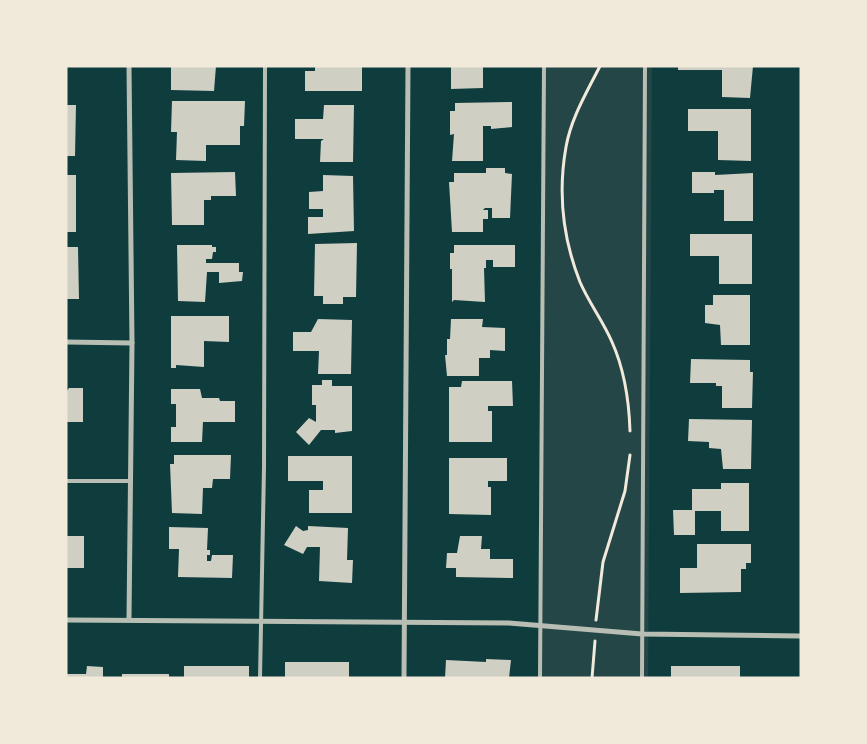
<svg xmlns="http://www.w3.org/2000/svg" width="867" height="744" viewBox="0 0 867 744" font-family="'Work Sans',sans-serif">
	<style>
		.green { fill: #244646 }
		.building { fill: #cfcfc3 }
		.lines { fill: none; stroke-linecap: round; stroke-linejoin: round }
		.path { stroke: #f1e9da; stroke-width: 3 }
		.service { stroke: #b8beb3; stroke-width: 4 }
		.minor { stroke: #b8beb3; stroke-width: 5 }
	</style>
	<rect width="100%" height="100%" fill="#0f3d3e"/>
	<polygon class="green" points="544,66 652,66 648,678 540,678"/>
	<g class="building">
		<polygon points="171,66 216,66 214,91 171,90"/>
		<polygon points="315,66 362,66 362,91 305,91 305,71 315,71"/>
		<polygon points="451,66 483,66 483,88 451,89"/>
		<polygon points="678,66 753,66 750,98 722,97 722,70 678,70"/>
		<polygon points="172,101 245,101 244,126 240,126 240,145 206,145 206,161 176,160 177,132 171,132"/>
		<polygon points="512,102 512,127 491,129 491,126 483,126 483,161 452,161 454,134 450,135 450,111 455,111 455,103"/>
		<polygon points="66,105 76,105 75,156 66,156"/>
		<polygon points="324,105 354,105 353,162 320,162 321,141 324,139 295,139 295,119 323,119"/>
		<polygon points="688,109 751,109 751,161 718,160 718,131 688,131"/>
		<polygon points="486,168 505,168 505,173 512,174 510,218 492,218 492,208 485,208 483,210 488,210 488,219 483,219 483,232 452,232 449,182 454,182 454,173 486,173"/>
		<polygon points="235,172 236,196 211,196 211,200 204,200 204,225 172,225 171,173"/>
		<polygon points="692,172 715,172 715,175 753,173 753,221 724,221 724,190 714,190 714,193 692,193"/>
		<rect x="66" y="175" width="10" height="57"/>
		<polygon points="323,175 353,176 354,231 308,234 308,217 323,217 323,209 309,209 309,192 323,191"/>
		<polygon points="690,234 752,234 752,284 719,284 719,256 690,256"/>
		<polygon points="357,243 356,297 343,297 343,304 323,304 323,296 314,296 315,244"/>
		<polygon points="177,245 212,245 212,247 216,247 216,252 213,252 212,259 206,259 206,263 239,263 239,272 243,272 242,281 219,283 219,272 207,272 205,302 178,301"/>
		<polygon points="454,245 515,245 515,267 493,267 493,260 486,260 486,268 484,268 485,302 454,300 452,302 452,269 450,269 450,253 454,253"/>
		<polygon points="66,247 78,247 79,299 66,299"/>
		<polygon points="713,295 750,295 750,345 721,345 720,325 705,323 705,305 713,305"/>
		<polygon points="171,316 229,316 229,342 204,341 204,367 176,365 176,368 171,368"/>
		<polygon points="318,319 352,320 351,374 318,374 319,351 293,351 293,332 311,332"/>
		<polygon points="451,319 483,319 482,327 505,328 505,351 490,350 490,358 479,358 479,376 447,376 445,355 447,355 447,339 450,339"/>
		<polygon points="691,359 750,360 750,372 753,372 752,408 722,408 722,386 716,386 716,383 690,383"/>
		<polygon points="322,380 332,380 332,386 352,386 352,431 335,433 335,430 321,430 309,445 296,432 309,418 316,422 316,405 312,405 312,385 322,385"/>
		<polygon points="462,381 512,381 513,406 488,406 488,411 492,411 492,442 449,442 449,387 461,387"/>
		<polygon points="69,388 83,388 83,422 66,422 66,392"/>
		<polygon points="171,389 200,389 202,398 219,398 220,401 235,401 235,422 203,422 202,442 171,442 171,427 176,427 176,404 171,404"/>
		<polygon points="689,419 752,420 751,469 723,469 721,449 709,448 709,442 688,441"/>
		<polygon points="174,455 231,455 230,479 213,479 212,488 203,488 202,514 172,513 170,464 174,464"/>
		<polygon points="288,456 352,456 352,513 309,513 309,490 323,490 323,481 288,481"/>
		<polygon points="449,458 507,458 507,481 488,481 488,487 491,487 491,515 449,514"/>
		<polygon points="721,483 749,483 749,531 721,531 721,511 695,511 695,535 674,535 673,510 692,510 692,489 721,489"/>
		<polygon points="296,526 303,531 308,530 308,526 348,528 347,560 353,560 352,583 319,581 320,547 307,547 303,554 284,545"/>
		<polygon points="169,527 208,528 207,550 210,550 210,555 207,555 207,561 211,561 212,555 233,555 232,578 178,577 179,549 169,549"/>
		<rect x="66" y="536" width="18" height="32"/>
		<polygon points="460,536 482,536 481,549 490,549 490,559 513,559 513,578 456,577 456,568 446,568 447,553 457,553"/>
		<polygon points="697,544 751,544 751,563 746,563 746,569 741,569 741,592 680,593 680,568 697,568"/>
		<polygon points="486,659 511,660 509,678 445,678 446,660 486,662"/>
		<rect x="285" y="662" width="64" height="16"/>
		<polygon points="87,666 103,667 103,678 66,678 66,674 86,674"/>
		<rect x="184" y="666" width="65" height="12"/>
		<rect x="671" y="666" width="69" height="12"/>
		<rect x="122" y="674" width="47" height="4"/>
	</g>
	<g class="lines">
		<g class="path">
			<path d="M 600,66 C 587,92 571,118 566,147 C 558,192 563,239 580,282 C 589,303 603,321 612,342 C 625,371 629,400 630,431"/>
			<polyline points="596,620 603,562 625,491 630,455"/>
			<polyline points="592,678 595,641"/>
		</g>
		<g class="service">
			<polyline points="66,481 131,481"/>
			<polyline points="260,678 264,467 265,66"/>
			<polyline points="540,678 544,66"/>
			<polyline points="642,678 645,66"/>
		</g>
		<g class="minor">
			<polyline points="129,66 132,343 129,619"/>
			<polyline points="66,342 132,343"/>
			<polyline points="66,620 509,623 642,634 801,636"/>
			<polyline points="404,678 408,66"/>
		</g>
	</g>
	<rect width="867" height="744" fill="none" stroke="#f1e9da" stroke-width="135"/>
</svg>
